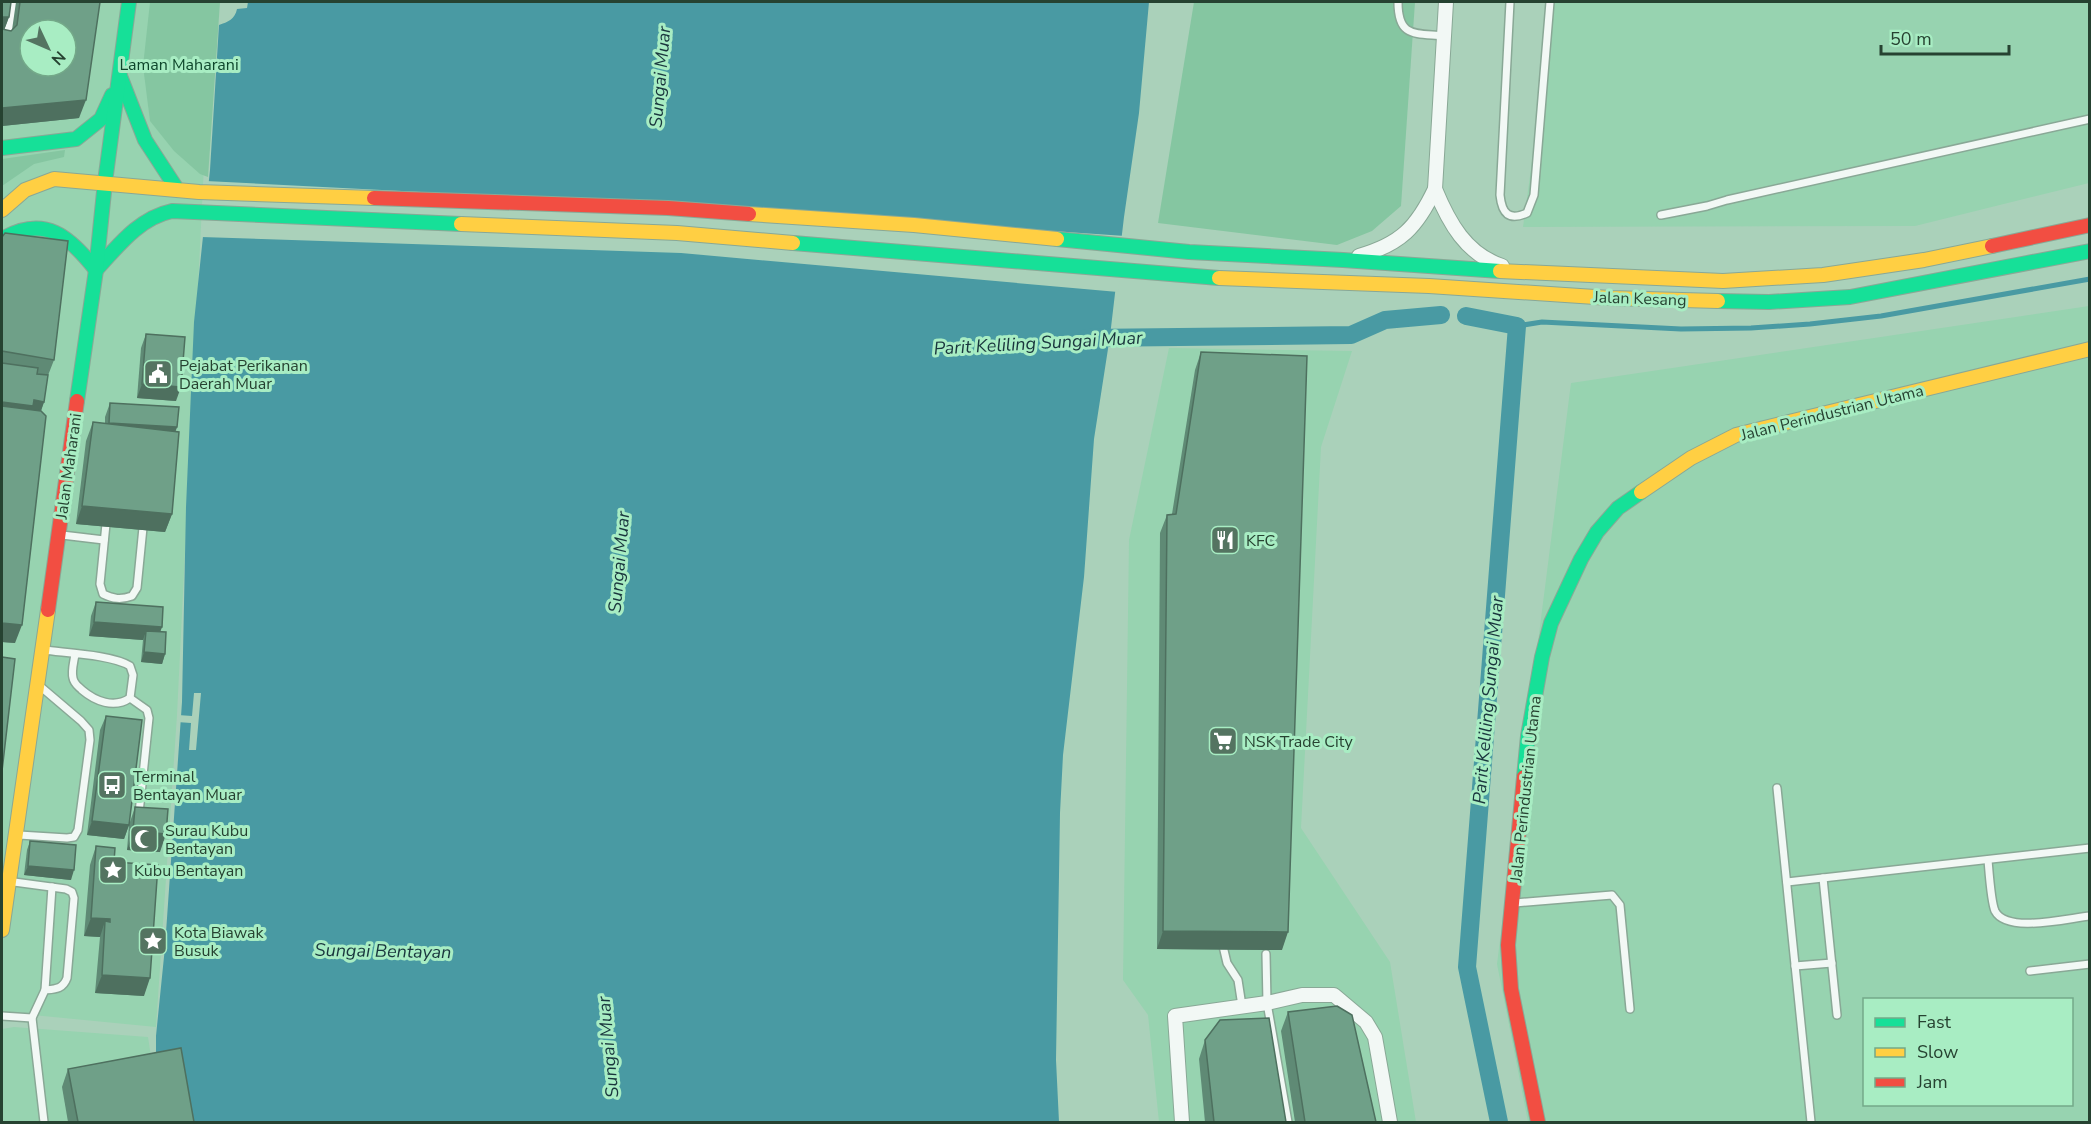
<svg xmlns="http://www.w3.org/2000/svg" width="2091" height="1124" viewBox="0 0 2091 1124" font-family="'Nunito Sans',sans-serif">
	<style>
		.built { fill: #97d3b0; fill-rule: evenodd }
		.green { fill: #85c6a1 }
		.water { fill: #499aa3 }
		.pier { fill: #aad1ba }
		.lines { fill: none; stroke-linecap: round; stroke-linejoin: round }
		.stream { stroke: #499aa3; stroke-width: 5 }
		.canal { stroke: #499aa3; stroke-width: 18 }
		.lane-casing { stroke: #89a896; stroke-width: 10 }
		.street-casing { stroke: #89a896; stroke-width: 16 }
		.fast-casing { stroke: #89a896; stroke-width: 16 }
		.slow-casing { stroke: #89a896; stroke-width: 16 }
		.jam-casing { stroke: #89a896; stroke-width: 16 }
		.lane { stroke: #f2f8f5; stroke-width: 7 }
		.street { stroke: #f2f8f5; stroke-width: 14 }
		.fast { stroke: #16e098; stroke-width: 14 }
		.slow { stroke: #ffcf43; stroke-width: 14 }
		.jam { stroke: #f24e42; stroke-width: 14 }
		.wall { fill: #5f8a75 }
		.shaded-wall { fill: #4e705f }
		.building { fill: #6fa088; stroke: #4e705f; stroke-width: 1.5; fill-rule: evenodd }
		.labels { text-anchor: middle; stroke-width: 6; stroke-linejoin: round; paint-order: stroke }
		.park-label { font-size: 16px; fill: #0e462b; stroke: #a8edc3 }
		.street-label { font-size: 16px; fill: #264231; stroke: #a8edc3 }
		.poi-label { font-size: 16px; fill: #264231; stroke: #a8edc3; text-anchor: start }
		.water-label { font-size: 18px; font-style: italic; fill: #19353d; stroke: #a8edc3 }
	</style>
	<rect width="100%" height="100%" fill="#aad1ba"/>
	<g class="built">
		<path d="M 2,2 L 212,2 L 177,715 L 156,1027 L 2,1012 ZM 30,30 L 66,30 L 66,66 L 30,66 Z"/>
		<polygon points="1554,2 2089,2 2089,183 1915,226 1523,227"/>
		<path d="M 2089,306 L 2089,1122 L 1528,1122 L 1497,964 L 1571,383 ZM 1864,1000 L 2072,1000 L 2072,1104 L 1864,1104 Z"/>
		<polygon points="1169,348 1352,351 1321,447 1301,828 1390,962 1416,1122 1159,1122 1148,1015 1123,980 1129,540"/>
		<polygon points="14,1027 148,1037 161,1122 2,1122 2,1029"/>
	</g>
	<g class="green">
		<polygon points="150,2 220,2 208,177 200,174 174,151 150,121 143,66"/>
		<polygon points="1194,2 1415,2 1401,206 1372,231 1337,245 1158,223"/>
		<polygon points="65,150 64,157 34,164 2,186 2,159"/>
	</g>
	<path class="water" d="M 248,2 L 1149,2 L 1139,113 L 1124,217 L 1110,336 L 1094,439 L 1084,577 L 1063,755 L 1060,813 L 1056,1060 L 1059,1122 L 185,1122 L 156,1067 L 156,1036 L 165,947 L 182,702 L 186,507 L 194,322 L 210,170 L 219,25 C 228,22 235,19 237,9 L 247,8 Z"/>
	<g class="pier">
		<polygon points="206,181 660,204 1125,236 1118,292 681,253 201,237"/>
		<polygon points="194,693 201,693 196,750 189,750 191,723 177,722 178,715 192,716"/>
	</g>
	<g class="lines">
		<polyline class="stream" points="1517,326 1542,322 1681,329 1751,328 1810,324 1881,316 2090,279"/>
		<g class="canal">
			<polyline points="1466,316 1517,326 1467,967 1499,1122"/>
			<polyline points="1086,338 1351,335 1385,320 1441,315"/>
		</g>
		<g class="lane-casing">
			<g id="lane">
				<path d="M 1398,2 C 1398,38 1415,33 1444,36"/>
				<path d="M 1510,2 L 1500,195 C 1502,214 1509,221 1527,213 L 1534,195 L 1550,2"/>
				<polyline points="1661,215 1707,206 1727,200 2090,119"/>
				<path d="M 126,452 L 138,454 L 146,458 L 149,467 L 137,588 L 132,596 C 121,600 113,599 103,594 L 100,584 L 112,464 L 116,455 Z"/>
				<polyline points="62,535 104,540"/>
				<path d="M 44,650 C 66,653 113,655 130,666 L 133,675 L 130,698 C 114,709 95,701 82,690 C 78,686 74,684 73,678 C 71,671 74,662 75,654"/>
				<polyline points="130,698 147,710 149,718 139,813"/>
				<polyline points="1777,788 1811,1122"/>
				<polyline points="19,835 67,838 74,837 78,830 90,740 89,730 81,721 41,687"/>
				<path d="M 1988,860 C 1989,871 1991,902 1995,911 C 2007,934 2068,918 2090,916"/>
				<polyline points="1823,878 1837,1015"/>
				<path d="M 14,882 L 66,889 L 72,892 L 74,898 L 67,978 C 63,989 56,989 45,990 L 32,1018 L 44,1122"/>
				<polyline points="1787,882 2090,848"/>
				<polyline points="1515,903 1612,895 1620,905 1630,1009"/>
				<polyline points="1223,946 1227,963 1238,980 1242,1006"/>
				<polyline points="1266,954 1267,1003 1288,1122"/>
				<polyline points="1795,966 1832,963"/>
				<polyline points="2030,971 2090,964"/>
				<polyline points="45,990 52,887"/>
				<polyline points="2,1016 32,1018"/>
			</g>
		</g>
		<g class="street-casing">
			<g id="street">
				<polyline points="2,42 5,41 7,37 12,2"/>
				<path d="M 1435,189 C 1449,223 1466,254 1502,266"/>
				<path d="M 1359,256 C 1401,244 1417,227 1435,189 L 1446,2"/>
				<polyline points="1182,1122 1175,1016 1267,1003 1302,995 1334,995 1366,1022 1375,1037 1390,1122"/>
			</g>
		</g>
		<g class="fast-casing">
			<g id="fast">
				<polyline points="120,76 145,140 177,189"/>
				<polyline points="2,148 76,139 101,119 112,95"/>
				<polyline points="105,182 129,2"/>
				<path d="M 2,239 C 45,214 70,237 96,270 C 118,246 139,218 172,211 L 461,224"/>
				<polyline points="1057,239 1189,252 1343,260 1500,271"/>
				<polyline points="793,243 1219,278"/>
				<polyline points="1718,301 1769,302 1850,297 2090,251"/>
				<polyline points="77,401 96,270 105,182"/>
				<polyline points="1524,777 1528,736 1542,657 1551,623 1581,559 1597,532 1618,508 1641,492"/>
			</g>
		</g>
		<g class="slow-casing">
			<g id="slow">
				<polyline points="2,210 25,190 54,179 199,192 374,198"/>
				<polyline points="749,214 914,225 1057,239"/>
				<polyline points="461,224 677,233 793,243"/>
				<polyline points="1500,271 1723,281 1823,275 1924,260 1992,246"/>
				<polyline points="1219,278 1429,286 1610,298 1718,301"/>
				<polyline points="1641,492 1691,458 1736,435 2090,349"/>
				<polyline points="2,930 48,610"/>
			</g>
		</g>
		<g class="jam-casing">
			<g id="jam">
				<polyline points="374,198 668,208 749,214"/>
				<polyline points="1992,246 2090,225"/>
				<polyline points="48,610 77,401"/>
				<polyline points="1524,777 1508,945 1511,989 1538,1122"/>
			</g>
		</g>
		<use href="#lane" class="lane"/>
		<use href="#street" class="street"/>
		<use href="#fast" class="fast"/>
		<use href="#slow" class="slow"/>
		<use href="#jam" class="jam"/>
	</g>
	<g class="wall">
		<polygon points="2,2 9,17 4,30 11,31 12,30 16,2 100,2 79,118 2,126"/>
		<polygon points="2,237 54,360 47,378 44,402 41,411 15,643 2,642"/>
		<polygon points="146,334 176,401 137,398 141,348"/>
		<polygon points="1201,352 1282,950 1157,949 1160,533 1167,515 1172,514 1195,370"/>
		<polygon points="110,403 177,427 175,432 172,514 165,532 76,524 86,441 93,422 105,424 105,417"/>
		<polygon points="96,602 162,627 160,631 165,654 162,664 141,662 143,640 89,636 91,616"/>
		<polygon points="106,716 129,825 135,807 160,852 127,850 129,825 124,839 87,835 100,730"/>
		<polygon points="30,841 71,880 24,875 27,850"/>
		<polygon points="96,846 114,862 144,996 95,993 100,937 84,936 90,865"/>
		<polygon points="1288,1012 1376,1122 1295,1122 1281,1031"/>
		<polygon points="1205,1040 1286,1122 1205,1122 1199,1059"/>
		<polygon points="68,1069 194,1122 68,1122 62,1087"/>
	</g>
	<g class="shaded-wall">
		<polygon points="2,17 9,17 2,36"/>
		<polygon points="86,100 79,118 2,126 2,108"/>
		<polygon points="142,384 181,387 176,401 137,398"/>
		<polygon points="34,400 44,402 39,416 2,417 2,402"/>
		<polygon points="109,423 177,427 172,441 104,437"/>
		<polygon points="82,506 172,514 165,532 76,524"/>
		<polygon points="94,622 162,627 157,641 146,631 143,640 89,636"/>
		<polygon points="2,623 22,625 15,643 2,642"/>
		<polygon points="144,652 165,654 162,664 141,662"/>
		<polygon points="92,821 129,825 124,839 87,835"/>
		<polygon points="133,831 166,834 160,852 127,850"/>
		<polygon points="28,866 74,870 71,880 24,875"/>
		<polygon points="91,918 110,919 104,936 105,921 100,937 84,936"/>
		<polygon points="1163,931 1288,932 1282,950 1157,949"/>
		<polygon points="102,975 150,978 144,996 95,993"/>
	</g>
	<g class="building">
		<polygon points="2,2 11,2 9,17 2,17"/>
		<path d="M 20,2 L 100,2 L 86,100 L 2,108 L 2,29 L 11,31 L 17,25 ZM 30,30 L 66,30 L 66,66 L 30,66 Z"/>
		<polygon points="5,233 68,241 54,360 2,351 2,237"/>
		<polygon points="146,334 185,337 181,387 142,384"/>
		<polygon points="1201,352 1307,356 1288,932 1163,931 1167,515 1176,514"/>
		<polygon points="2,363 38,368 37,374 48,375 44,402 34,400 33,406 2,402"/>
		<polygon points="110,403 179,407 177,427 109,423"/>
		<polygon points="2,406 41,411 46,416 22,625 2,623"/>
		<polygon points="93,422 179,432 172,514 82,506"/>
		<polygon points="96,602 163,607 162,627 94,622"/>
		<polygon points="146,631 166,632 165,654 144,652"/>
		<polygon points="2,657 15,659 2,771"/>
		<polygon points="106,716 142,720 129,825 92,821"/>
		<polygon points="135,807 168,809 166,834 133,831"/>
		<polygon points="30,841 76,845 74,870 28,866"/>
		<polygon points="96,846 115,848 114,862 158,865 150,978 102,975 105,921 110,922 110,919 91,918"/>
		<polygon points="1337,1006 1352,1015 1376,1122 1305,1122 1288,1012"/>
		<polygon points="1269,1018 1286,1122 1214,1122 1205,1040 1220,1020"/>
		<polygon points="181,1048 194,1122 78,1122 68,1069"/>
	</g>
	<defs>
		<g id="civic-square" transform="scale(1.5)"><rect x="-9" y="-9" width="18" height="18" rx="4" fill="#547461" stroke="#a8edc3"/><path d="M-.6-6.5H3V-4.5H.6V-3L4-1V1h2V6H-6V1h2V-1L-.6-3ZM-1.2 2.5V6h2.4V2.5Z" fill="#fff"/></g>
		<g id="restaurant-square" transform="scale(1.5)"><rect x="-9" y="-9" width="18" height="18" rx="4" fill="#547461" stroke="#a8edc3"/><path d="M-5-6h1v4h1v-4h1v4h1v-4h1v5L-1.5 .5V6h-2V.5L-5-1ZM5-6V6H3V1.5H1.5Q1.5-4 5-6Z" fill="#fff"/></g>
		<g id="supermarket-square" transform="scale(1.5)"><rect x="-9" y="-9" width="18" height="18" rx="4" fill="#547461" stroke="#a8edc3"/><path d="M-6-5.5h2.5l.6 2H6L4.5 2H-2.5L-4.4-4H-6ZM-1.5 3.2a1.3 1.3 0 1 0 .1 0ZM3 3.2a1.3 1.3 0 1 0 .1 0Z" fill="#fff"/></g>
		<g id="bus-square" transform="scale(1.5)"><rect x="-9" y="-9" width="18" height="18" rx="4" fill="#547461" stroke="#a8edc3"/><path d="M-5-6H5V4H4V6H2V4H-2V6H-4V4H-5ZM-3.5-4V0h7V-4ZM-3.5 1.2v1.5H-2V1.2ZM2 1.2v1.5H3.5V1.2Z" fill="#fff"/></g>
		<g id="mosque-square" transform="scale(1.5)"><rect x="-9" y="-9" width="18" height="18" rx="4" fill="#547461" stroke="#a8edc3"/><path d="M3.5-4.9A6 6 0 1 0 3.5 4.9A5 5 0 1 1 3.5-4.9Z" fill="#fff"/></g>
		<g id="sight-square" transform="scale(1.5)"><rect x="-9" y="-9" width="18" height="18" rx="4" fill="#547461" stroke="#a8edc3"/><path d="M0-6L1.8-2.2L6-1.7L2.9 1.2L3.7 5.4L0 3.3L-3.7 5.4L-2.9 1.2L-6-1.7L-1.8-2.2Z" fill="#fff"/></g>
	</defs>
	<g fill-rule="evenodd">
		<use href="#civic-square" x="158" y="374"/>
		<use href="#restaurant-square" x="1225" y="540"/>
		<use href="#supermarket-square" x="1223" y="741"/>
		<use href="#bus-square" x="112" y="785"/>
		<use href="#mosque-square" x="144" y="839"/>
		<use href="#sight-square" x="113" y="870"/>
		<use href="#sight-square" x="153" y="941"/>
	</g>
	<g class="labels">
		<g class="park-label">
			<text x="179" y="70">Laman Maharani</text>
		</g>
		<g class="street-label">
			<text transform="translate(1640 298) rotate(2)" y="6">Jalan Kesang</text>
			<text transform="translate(1832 412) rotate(-14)" y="6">Jalan Perindustrian Utama</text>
			<text transform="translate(68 466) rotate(-82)" y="6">Jalan Maharani</text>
			<text transform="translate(1525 789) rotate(-84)" y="6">Jalan Perindustrian Utama</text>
		</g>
		<g class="poi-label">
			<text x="179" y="371">Pejabat Perikanan<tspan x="179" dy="18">Daerah Muar</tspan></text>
			<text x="1246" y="546">KFC</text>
			<text x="1244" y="747">NSK Trade City</text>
			<text x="133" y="782">Terminal<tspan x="133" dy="18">Bentayan Muar</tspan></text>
			<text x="165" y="836">Surau Kubu<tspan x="165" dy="18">Bentayan</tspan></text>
			<text x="134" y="876">Kubu Bentayan</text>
			<text x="174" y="938">Kota Biawak<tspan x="174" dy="18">Busuk</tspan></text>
		</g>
		<g class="water-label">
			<text transform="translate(660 77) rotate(-85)" y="6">Sungai Muar</text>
			<text transform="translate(1038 343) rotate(-3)" y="6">Parit Keliling Sungai Muar</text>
			<text transform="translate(619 562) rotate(-85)" y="6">Sungai Muar</text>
			<text transform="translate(1488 700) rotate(-85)" y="6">Parit Keliling Sungai Muar</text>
			<text transform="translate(383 951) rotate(1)" y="6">Sungai Bentayan</text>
			<text transform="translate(608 1047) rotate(-95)" y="6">Sungai Muar</text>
		</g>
	</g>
	<rect width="2091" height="1124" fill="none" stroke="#264231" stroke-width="6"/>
	<rect x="1863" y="998" width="210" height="108" fill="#a8edc3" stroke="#74a989" stroke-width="1.5"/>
	<rect x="1875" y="1018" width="30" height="9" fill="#16e098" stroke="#74a989" stroke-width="1.5"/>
	<text x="1917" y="1028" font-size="18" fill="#264231">Fast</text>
	<rect x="1875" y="1048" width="30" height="9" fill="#ffcf43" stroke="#74a989" stroke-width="1.5"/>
	<text x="1917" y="1058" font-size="18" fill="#264231">Slow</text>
	<rect x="1875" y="1078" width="30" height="9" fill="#f24e42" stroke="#74a989" stroke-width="1.5"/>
	<text x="1917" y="1088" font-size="18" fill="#264231">Jam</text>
	<g transform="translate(48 48) rotate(134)"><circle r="28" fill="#a8edc3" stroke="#74a989" stroke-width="1.5"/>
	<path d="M0-4.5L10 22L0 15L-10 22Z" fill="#547461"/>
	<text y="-9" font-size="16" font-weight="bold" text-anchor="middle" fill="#264231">N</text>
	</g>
	<path d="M1881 45v9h128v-9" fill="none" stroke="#264231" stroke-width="3"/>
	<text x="1890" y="45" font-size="18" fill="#264231" stroke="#a8edc3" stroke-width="4.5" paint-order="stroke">50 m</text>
</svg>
